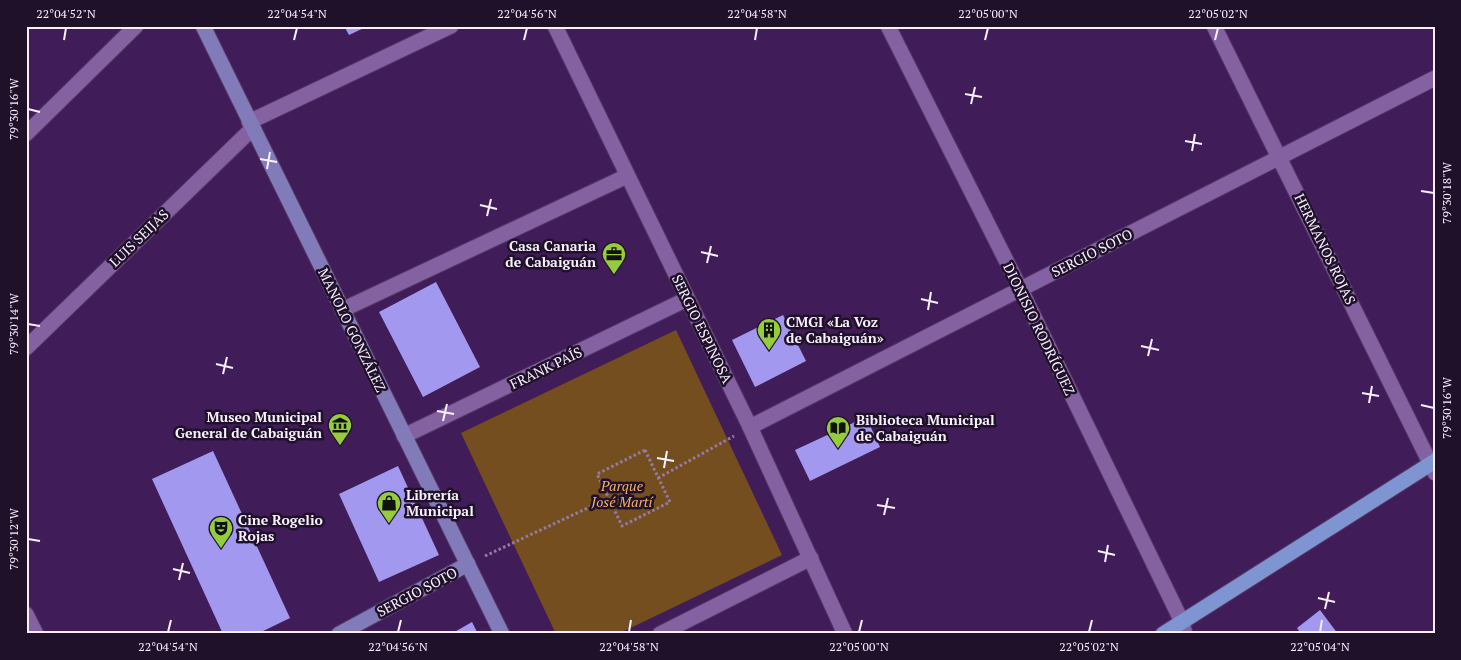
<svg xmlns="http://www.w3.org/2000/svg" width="1461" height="660" viewBox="0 0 1461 660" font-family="'PT Serif',serif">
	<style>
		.green { fill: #754e20 }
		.building { fill: #a298ef }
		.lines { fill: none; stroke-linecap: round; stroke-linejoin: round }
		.street-casing { stroke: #543667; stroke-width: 17 }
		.secondary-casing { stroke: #543667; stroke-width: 17 }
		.primary-casing { stroke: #543667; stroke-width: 17 }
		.path { stroke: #937ca3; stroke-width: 3; stroke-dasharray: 2.5 2.5; stroke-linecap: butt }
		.street { stroke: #8461a1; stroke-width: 15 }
		.secondary { stroke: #827bb9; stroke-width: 15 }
		.primary { stroke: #7f95d1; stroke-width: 15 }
		.ticks { fill: none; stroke: #f8f0ff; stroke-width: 2 }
		.labels { text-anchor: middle; stroke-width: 5; stroke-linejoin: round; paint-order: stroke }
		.street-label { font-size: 14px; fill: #f8f0ff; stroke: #20112b }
		.poi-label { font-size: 14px; font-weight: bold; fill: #f8f0ff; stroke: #20112b; text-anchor: start }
		.park-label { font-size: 14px; font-style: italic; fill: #f6b263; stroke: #20112b }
		.neatline { fill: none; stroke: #f8f0ff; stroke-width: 2 }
		.ticks-label { font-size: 12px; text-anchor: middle; fill: #f8f0ff }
	</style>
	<rect width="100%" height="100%" fill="#401d58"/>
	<polygon class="green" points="676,330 782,555 618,634 556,634 461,433"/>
	<g class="building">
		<polygon points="344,26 368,26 349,35"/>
		<polygon points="436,282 480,367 423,397 379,312"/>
		<polygon points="783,315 806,361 755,387 732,340"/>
		<polygon points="866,417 880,447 810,481 795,450"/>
		<polygon points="213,451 290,618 257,634 223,634 152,479"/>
		<polygon points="398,466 439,555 379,582 339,494"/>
		<polygon points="1320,610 1338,634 1301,634 1297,628"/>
		<polygon points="472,622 478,634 451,634"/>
	</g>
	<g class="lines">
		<g class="street-casing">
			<g id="street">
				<polyline points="555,26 750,427 845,634"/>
				<polyline points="888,26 1021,290 1182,622 1185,634"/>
				<polyline points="1214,26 1435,473"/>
				<polyline points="249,122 451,26"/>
				<polyline points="26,134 136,26"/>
				<polyline points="342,310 627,176"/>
				<polyline points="26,348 253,128"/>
				<polyline points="750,427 1435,78"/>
				<polyline points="404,436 687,299"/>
				<polyline points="26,614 36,634"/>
				<polyline points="660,634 811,558"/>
			</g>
		</g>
		<g class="secondary-casing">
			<g id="secondary">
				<polyline points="203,26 502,634"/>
				<polyline points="339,634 468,564"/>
			</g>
		</g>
		<g class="primary-casing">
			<polyline id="primary" points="1163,634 1435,461"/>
		</g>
		<g class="path">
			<polygon points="645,450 670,502 622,526 597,474"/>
			<polyline points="658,478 734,436"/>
			<polyline points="485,556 609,498"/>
		</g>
		<use href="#street" class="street"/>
		<use href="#secondary" class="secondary"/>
		<use href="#primary" class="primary"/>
	</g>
	<path class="ticks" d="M 64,40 L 66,28M 294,40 L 297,28M 524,40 L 527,28M 755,40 L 757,28M 985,40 L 988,28M 1215,40 L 1218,28M 965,94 L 982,97M 971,104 L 975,87M 28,109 L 40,112M 1185,141 L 1202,144M 1192,151 L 1195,134M 260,159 L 277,162M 267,169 L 270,152M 1421,191 L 1434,193M 480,205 L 497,209M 487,216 L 491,199M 701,252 L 718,256M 707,263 L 711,246M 921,299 L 938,303M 928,310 L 931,292M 28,324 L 40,326M 1141,346 L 1159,350M 1148,356 L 1152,339M 216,364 L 233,368M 223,374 L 227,357M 1362,393 L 1379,396M 1369,403 L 1372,386M 1421,405 L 1434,408M 437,411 L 454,414M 443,421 L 447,404M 657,458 L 674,461M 664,468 L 667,451M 877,505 L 895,508M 884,515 L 888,498M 28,539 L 40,541M 1098,551 L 1115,555M 1105,562 L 1108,545M 173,569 L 190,573M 179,580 L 183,563M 1318,598 L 1335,602M 1325,609 L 1329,592M 168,632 L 171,620M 398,632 L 401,620M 629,632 L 631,620M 859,632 L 862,620M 1089,632 L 1092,620M 1320,632 L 1322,620"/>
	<defs>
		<g id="office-pin" transform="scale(1.25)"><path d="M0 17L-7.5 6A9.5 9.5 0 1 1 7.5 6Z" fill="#94cc3b" stroke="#20112b"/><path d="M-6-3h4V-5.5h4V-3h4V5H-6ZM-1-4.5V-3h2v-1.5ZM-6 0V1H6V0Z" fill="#111"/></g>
		<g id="building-pin" transform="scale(1.25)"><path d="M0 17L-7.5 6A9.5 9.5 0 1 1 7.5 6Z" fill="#94cc3b" stroke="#20112b"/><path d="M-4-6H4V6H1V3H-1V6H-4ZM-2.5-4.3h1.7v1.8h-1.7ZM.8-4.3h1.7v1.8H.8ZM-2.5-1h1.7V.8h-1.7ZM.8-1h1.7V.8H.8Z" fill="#111"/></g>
		<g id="museum-pin" transform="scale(1.25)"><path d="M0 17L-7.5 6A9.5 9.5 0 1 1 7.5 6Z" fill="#94cc3b" stroke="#20112b"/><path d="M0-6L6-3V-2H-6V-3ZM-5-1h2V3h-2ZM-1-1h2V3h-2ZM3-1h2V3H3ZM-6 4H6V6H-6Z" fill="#111"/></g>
		<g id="library-pin" transform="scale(1.25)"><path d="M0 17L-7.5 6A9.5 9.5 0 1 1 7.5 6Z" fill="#94cc3b" stroke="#20112b"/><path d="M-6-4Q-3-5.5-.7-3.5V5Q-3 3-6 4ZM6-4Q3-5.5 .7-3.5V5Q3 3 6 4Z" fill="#111"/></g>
		<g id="shop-pin" transform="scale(1.25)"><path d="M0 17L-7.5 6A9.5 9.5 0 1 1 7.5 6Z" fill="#94cc3b" stroke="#20112b"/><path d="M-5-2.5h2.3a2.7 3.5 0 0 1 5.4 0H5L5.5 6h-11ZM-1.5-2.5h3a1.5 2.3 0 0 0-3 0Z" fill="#111"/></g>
		<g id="theatre-pin" transform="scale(1.25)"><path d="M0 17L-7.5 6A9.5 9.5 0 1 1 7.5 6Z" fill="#94cc3b" stroke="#20112b"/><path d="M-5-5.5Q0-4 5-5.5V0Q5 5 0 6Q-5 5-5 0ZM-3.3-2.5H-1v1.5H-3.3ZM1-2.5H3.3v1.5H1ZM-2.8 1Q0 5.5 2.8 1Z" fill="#111"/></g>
	</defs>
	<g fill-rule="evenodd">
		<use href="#office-pin" x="614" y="254"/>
		<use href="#building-pin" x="769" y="330"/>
		<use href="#museum-pin" x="340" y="425"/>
		<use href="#library-pin" x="838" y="428"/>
		<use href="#shop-pin" x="389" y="503"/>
		<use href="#theatre-pin" x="221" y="528"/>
	</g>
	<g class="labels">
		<g class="street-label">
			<text transform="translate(139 238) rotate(-44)" y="5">LUIS SEIJAS</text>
			<text transform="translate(1325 249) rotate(64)" y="5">HERMANOS ROJAS</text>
			<text transform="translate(1092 253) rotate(-27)" y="5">SERGIO SOTO</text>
			<text transform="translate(702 329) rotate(64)" y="5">SERGIO ESPINOSA</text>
			<text transform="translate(1039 329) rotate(64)" y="5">DIONISIO RODRÍGUEZ</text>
			<text transform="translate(352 330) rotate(64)" y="5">MANOLO GONZÁLEZ</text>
			<text transform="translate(546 368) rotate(-26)" y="5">FRANK PAÍS</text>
			<text transform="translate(417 592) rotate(-28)" y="5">SERGIO SOTO</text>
		</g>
		<g class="poi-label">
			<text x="596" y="251" text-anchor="end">Casa Canaria<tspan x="596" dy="16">de Cabaiguán</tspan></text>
			<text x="786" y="327">CMGI «La Voz<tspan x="786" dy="16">de Cabaiguán»</tspan></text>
			<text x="322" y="422" text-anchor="end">Museo Municipal<tspan x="322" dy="16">General de Cabaiguán</tspan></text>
			<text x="856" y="425">Biblioteca Municipal<tspan x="856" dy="16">de Cabaiguán</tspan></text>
			<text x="406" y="500">Librería<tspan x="406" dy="16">Municipal</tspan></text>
			<text x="238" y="525">Cine Rogelio<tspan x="238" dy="16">Rojas</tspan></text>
		</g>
		<g class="park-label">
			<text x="622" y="491">Parque<tspan x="622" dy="16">José Martí</tspan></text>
		</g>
	</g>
	<rect width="1461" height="660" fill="none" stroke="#20112b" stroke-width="55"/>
	<rect x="28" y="28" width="1406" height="604" class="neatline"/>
	<g class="ticks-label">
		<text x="66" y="18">22°04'52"N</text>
		<text x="297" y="18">22°04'54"N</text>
		<text x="527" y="18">22°04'56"N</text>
		<text x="757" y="18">22°04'58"N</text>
		<text x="988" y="18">22°05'00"N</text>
		<text x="1218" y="18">22°05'02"N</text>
		<text transform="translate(14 109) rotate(-90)" y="4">79°30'16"W</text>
		<text transform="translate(1447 193) rotate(-90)" y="4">79°30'18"W</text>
		<text transform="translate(14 324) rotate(-90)" y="4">79°30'14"W</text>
		<text transform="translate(1447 408) rotate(-90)" y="4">79°30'16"W</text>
		<text transform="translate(14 539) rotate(-90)" y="4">79°30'12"W</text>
		<text x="168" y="651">22°04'54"N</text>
		<text x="398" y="651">22°04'56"N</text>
		<text x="629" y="651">22°04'58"N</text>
		<text x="859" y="651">22°05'00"N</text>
		<text x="1089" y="651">22°05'02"N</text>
		<text x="1320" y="651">22°05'04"N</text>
	</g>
</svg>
